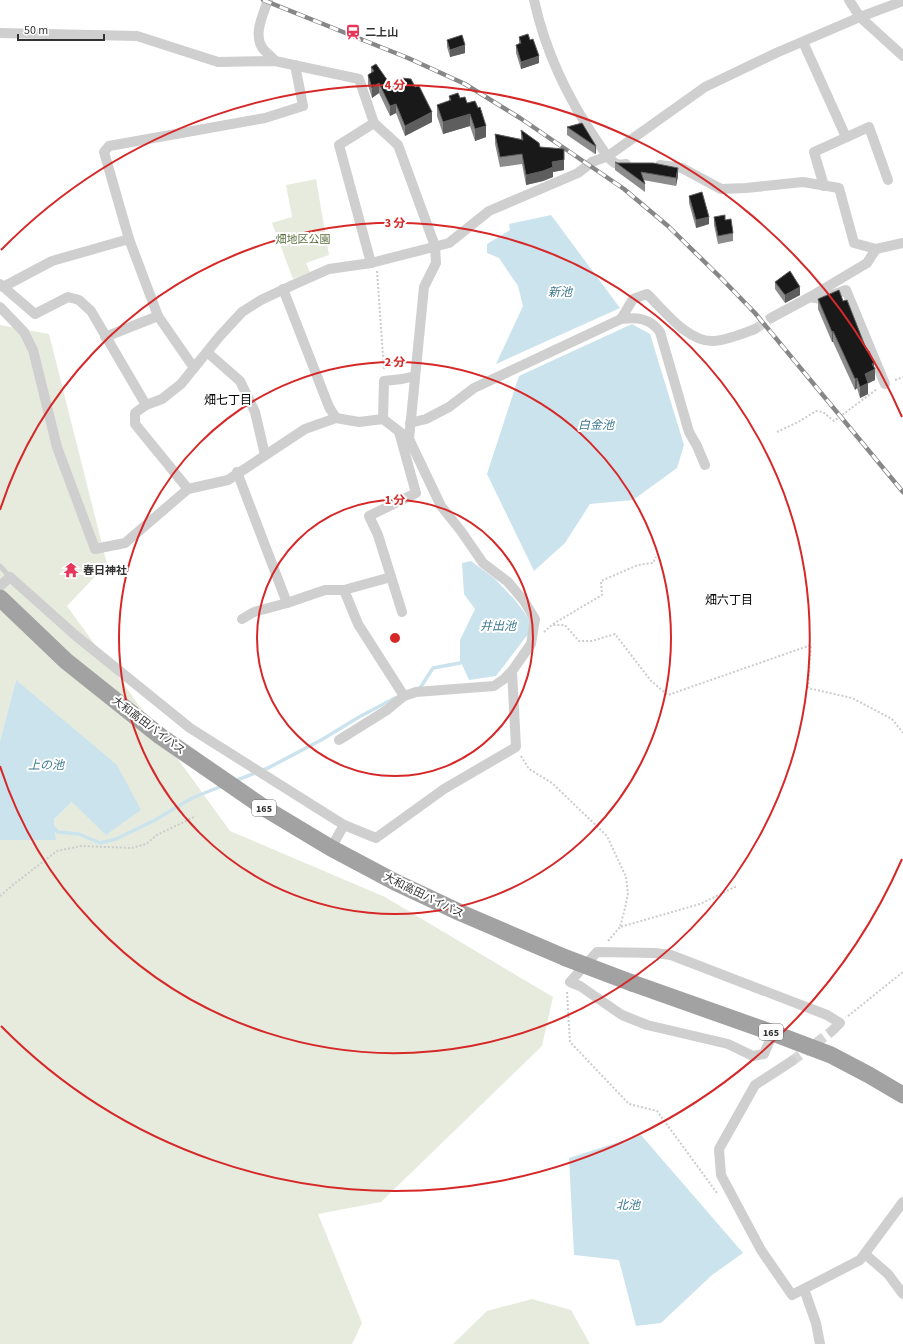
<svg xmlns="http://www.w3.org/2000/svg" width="903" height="1344" viewBox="0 0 903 1344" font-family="'Source Sans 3','Noto Sans JP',sans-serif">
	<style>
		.green { fill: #e7ebde }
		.water { fill: #cbe3ec }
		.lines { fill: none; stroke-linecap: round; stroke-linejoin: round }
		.stream { stroke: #cbe3ec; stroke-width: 3.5 }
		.minor-tunnel { stroke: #d6d6d6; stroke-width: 10; stroke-dasharray: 10 5; stroke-linecap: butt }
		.path { stroke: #ccc; stroke-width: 2; stroke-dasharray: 2 2; stroke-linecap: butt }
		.service { stroke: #cfcfcf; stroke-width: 5 }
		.minor { stroke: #cfcfcf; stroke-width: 10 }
		.trunk { stroke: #a2a2a2; stroke-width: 17 }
		.rail-casing { stroke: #878787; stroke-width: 4.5 }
		.rail { stroke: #fff; stroke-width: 3; stroke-dasharray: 9; stroke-linecap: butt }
		.trunk-bridge { stroke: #a2a2a2; stroke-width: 17 }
		.wall { fill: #8c8c8c }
		.shaded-wall { fill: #5e5e5e }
		.building { fill: #191919; stroke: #5e5e5e }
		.ring { fill: none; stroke: #d62828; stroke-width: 2 }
		.labels { text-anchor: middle; stroke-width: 4; stroke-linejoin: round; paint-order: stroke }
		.shield { fill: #fff; stroke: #707070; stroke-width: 1 }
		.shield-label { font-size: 10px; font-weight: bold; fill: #323232 }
		.poi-label { font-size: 11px; font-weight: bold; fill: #323232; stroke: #fff; text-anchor: start }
		.park-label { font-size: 11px; fill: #5b6f3e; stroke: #fff }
		.street-label { font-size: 11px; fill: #323232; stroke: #fff }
		.water-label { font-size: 12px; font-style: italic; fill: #3c7a8f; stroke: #fff }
		.neighbourhood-label { font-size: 12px; fill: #000; stroke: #fff }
		.centre { fill: #d62828; stroke: #fff; stroke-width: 2 }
		.ring-label { font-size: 12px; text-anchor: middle; font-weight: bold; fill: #d62828; stroke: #fff; stroke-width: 4; stroke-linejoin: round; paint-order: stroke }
	</style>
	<rect width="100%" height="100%" fill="#fff"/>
	<g class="green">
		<polygon points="316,179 329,255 306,263 310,272 293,279 272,223 292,217 286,185"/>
		<polygon points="0,325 49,334 107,564 67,606 230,831 385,897 553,997 542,1046 381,1202 318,1214 362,1323 352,1344 0,1344 0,840 56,840 54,819 72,802 16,680 0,741"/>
		<polygon points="532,1299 571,1310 590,1344 453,1344 487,1311"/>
	</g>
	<g class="water">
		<polygon points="551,215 620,308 496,364 523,306 518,286 499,258 487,253 487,244 510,230 509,224"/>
		<polygon points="632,324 650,334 684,445 677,468 633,500 590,504 565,543 534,571 487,474 519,376"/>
		<polygon points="471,561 495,579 515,600 530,620 529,633 496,676 469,680 460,660 460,640 475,609 464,594 462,563"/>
		<polygon points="16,680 117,765 141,810 106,835 72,802 54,819 56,840 0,840 0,741"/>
		<polygon points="641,1135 743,1253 712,1275 661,1323 636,1326 619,1260 574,1255 569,1158"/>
	</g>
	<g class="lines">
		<g class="stream">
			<polyline points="417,689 420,688 433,668 460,663 464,660"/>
			<polyline points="235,781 268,768 323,739 359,717 395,698"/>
			<polyline points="53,827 58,832 79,834 100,843 116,839 155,820 192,798 222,786"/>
		</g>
		<g class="minor-tunnel">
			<polyline points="755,329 771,318"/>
			<polyline points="792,1061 832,1031"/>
		</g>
		<g class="path">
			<polyline points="377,271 384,370"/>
			<polyline points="895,380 903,377"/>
			<polyline points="777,432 800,421 816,411 823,412 834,421 877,389"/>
			<polyline points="553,624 602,595 601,581 638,565 653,563 656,557"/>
			<polyline points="544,632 552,625 565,625 579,641 592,641 615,634 651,681 668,695 811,645 808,688 852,698 892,719 903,733"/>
			<polyline points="521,756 529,769 552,783 607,836 626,877 628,894 625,908 620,927 700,904 737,886"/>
			<polyline points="0,896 14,884 57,851 81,846 132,848 146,844 157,835 196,816"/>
			<polyline points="608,941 620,927"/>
			<polyline points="567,992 570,1042 629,1104 657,1111 717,1193"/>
			<polyline points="848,1016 903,972"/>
		</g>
		<polyline class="service" points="0,566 10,577"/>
		<g class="minor">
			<path d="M 268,0 C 263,15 252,36 264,50 C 268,54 272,57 275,61"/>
			<path d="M 534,0 C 545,50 568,99 597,141 C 602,148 609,161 617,164 C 620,165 624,164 626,164"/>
			<polyline points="849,0 860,17 903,56"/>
			<polyline points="0,33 137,36 218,62 275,61 359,79 374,123 398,145 435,246 436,263 424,287 409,439"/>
			<polyline points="803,42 846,137"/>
			<polyline points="660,165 682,168 721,189 746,188 803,182 839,188 854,243 876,249 903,243"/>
			<polyline points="824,186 814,152 869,127 888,180"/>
			<polyline points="371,263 339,145 374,123"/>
			<polyline points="0,284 35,314 68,297 79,300 91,311 146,405"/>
			<polyline points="3,287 52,261 129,239"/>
			<polyline points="283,289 329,407 336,418"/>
			<polyline points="810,297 821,299 846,290 885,384"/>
			<polyline points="0,307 24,332 33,350 57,447 95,549 125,543 188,489 228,480 305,429 336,418 359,422 383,419 409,439 441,506 461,531 483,563 508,582 524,601 535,619 531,644 512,671 516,747 444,789 376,838 344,825 190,728 75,635 10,577 0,586"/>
			<polyline points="771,318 810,297 867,263 876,249"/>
			<path d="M 621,319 L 633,299 L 647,294 C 664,310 688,343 714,341 C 728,340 742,334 755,329"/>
			<polyline points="105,337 158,316"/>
			<polyline points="207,352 240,381 255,412 265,455"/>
			<polyline points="194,368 158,316 129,239 104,152 109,146 265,118 303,106 295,65"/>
			<polyline points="383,419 384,381 402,379 415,376"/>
			<path d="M 410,423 L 426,419 L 449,407 L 474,388 L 621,319 C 637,317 650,318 660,332 L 689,432 L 697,446 L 705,465"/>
			<polyline points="399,432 416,493 369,516 378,535 402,612"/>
			<polyline points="237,472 287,603 325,590 344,590 391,577"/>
			<polyline points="188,489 135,424 135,413 146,405 162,399 181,384 219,337 242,312 261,300 293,285 329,269 371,263 449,243 489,211 578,173 592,162 608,156 705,87 776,53 860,17 903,1"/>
			<polyline points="344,590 358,624 404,696"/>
			<polyline points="242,619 254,612 287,603"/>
			<polyline points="339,740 387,710 404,696 416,692 494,686 504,679 512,671"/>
			<polyline points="331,848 344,825"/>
			<polyline points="773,1033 764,1054 753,1056 728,1044 647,1025 622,1015 580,986 570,982 597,952 655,953 671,955 827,1015 840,1023 832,1031"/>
			<polyline points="792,1061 755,1085 719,1149 721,1175 761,1250 792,1295 860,1260 903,1202"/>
			<polyline points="865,1254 888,1274 903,1294"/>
			<polyline points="804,1289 816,1323 820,1344"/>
		</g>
		<g class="trunk">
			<polyline points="0,598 66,661 160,736 266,809 331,848 395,882 461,913 566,958"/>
			<polyline points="632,983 773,1033 831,1055 869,1075 903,1095"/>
		</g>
		<g class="rail-casing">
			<polyline id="rail" points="263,0 408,58 465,84 520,118 624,189 668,226 720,277 755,313 903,492"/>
		</g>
		<use href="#rail" class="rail"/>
		<polyline class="trunk-bridge" points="566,958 632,983"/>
	</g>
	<g class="wall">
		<polygon points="519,37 530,40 539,63 521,69 516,53 516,45 519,44"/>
		<polygon points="447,40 465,53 450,57 447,47"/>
		<polygon points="371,67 390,84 432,122 405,136 396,113 390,116 379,93 372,98 368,85 368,75 371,73"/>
		<polygon points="449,96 460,98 467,103 486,137 475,141 470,126 443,134 437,116 437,105 449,101"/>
		<polygon points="567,127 596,146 596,153 595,154 567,135"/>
		<polygon points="521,130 540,147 564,170 553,172 553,177 543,181 526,185 522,164 500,167 495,144 495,134 521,139"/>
		<polygon points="615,162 678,176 676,186 643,180 645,184 645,192 615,170"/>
		<polygon points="689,196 709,224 696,228 689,203"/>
		<polygon points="714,217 725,220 733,233 733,241 718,244 714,225"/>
		<polygon points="775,282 800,295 785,303 775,289"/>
		<polygon points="818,299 843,301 874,367 875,380 868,383 868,394 860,398 857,388 855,390 833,342 832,342 818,309"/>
	</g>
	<g class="shaded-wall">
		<polygon points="465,45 465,53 450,57 450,50"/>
		<polygon points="539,56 539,63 521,69 521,62"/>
		<polygon points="379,83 379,93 372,98 372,88"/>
		<polygon points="396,104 396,113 390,116 390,106"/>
		<polygon points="432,112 432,122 405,136 405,126"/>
		<polygon points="470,114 470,126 443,134 443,122"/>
		<polygon points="486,126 486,137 475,141 475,129"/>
		<polygon points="595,146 596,146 596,153 595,154"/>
		<polygon points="564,160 564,170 553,172 553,177 543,181 526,185 526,175 552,162"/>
		<polygon points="678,168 678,176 676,186 676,178"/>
		<polygon points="709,217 709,224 696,228 696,220"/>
		<polygon points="800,287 800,295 785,303 785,295"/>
		<polygon points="833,331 833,342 832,342 832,332"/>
		<polygon points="874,363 874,370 875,369 875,380 865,385 865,374 872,364"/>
		<polygon points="857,378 857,388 855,390 855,379"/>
		<polygon points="868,383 868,394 860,398 860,387"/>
	</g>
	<g class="building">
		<polygon points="528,34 530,40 533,39 539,56 521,62 516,45 521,43 519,37"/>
		<polygon points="462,35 465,45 450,50 447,40"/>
		<polygon points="376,64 390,84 402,78 411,79 415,87 419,86 432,112 405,126 396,104 390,106 379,83 372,88 368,75 374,71 371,67"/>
		<polygon points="458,93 460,98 465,97 467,103 475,101 478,108 480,107 486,126 475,129 470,114 443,122 437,105 451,100 449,96"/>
		<polygon points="582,123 596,146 595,146 567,127"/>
		<polygon points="521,130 539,143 540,147 564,149 564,160 552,162 553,167 543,171 526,175 522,154 500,157 495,134 523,140"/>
		<polygon points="615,162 617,163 653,163 678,168 676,178 641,172 645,184"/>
		<polygon points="702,192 709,217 696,220 689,196"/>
		<polygon points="725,215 725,220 731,219 733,233 718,236 714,217"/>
		<polygon points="790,271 800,287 785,295 775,282"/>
		<polygon points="839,290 843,301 847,300 867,351 869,351 874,363 872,364 875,369 865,374 868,383 860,387 857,378 855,379 833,331 832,332 818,299"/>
	</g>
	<g class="ring">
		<circle cx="395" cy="638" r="138"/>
		<circle cx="395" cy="638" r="276"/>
		<path d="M0 510A415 415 0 1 1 0 766"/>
		<path d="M902 859A553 553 0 0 1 1 1026M1 250A553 553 0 0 1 902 417"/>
	</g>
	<defs>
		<g id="station-bare" transform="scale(1.2)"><path d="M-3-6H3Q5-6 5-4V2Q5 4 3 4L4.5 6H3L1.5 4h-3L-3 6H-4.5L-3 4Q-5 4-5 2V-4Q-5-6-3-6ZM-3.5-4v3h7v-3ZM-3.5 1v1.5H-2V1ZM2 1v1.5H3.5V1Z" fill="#e6375a" stroke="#fff" stroke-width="2.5" paint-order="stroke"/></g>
		<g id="temple-bare" transform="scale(1.2)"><path d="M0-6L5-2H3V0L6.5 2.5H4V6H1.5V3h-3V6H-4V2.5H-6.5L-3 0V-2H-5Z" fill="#e6375a" stroke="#fff" stroke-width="2.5" paint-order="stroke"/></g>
	</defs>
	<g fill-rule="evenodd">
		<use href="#station-bare" x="353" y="32"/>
		<use href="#temple-bare" x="71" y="570"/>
	</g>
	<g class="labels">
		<g class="shield">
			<rect x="252" y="800" width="24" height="16" rx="3"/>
			<rect x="759" y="1024" width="24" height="16" rx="3"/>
		</g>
		<g class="shield-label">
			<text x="264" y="812">165</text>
			<text x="771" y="1036">165</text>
		</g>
		<g class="poi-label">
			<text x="365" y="36">二上山</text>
			<text x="83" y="574">春日神社</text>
		</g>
		<g class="park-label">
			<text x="303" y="243">畑地区公園</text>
		</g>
		<g class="street-label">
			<text transform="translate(149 725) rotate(37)" y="4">大和高田バイパス</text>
			<text transform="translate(424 895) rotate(26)" y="4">大和高田バイパス</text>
		</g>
		<g class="water-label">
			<text x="560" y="296">新池</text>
			<text x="596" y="429">白金池</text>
			<text x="498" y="630">井出池</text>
			<text x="46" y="769">上の池</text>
			<text x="628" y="1209">北池</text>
		</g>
		<g class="neighbourhood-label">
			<text x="228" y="404">畑七丁目</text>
			<text x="729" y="604">畑六丁目</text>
		</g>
	</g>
	<circle cx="395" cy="638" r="6" class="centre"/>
	<g class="ring-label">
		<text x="395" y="89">4 分</text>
		<text x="395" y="227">3 分</text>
		<text x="395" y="366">2 分</text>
		<text x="395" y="504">1 分</text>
	</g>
	<path d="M18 34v6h86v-6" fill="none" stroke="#323232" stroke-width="2"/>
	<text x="24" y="34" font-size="12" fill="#323232" stroke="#ffffff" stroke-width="3" paint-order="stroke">50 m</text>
</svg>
